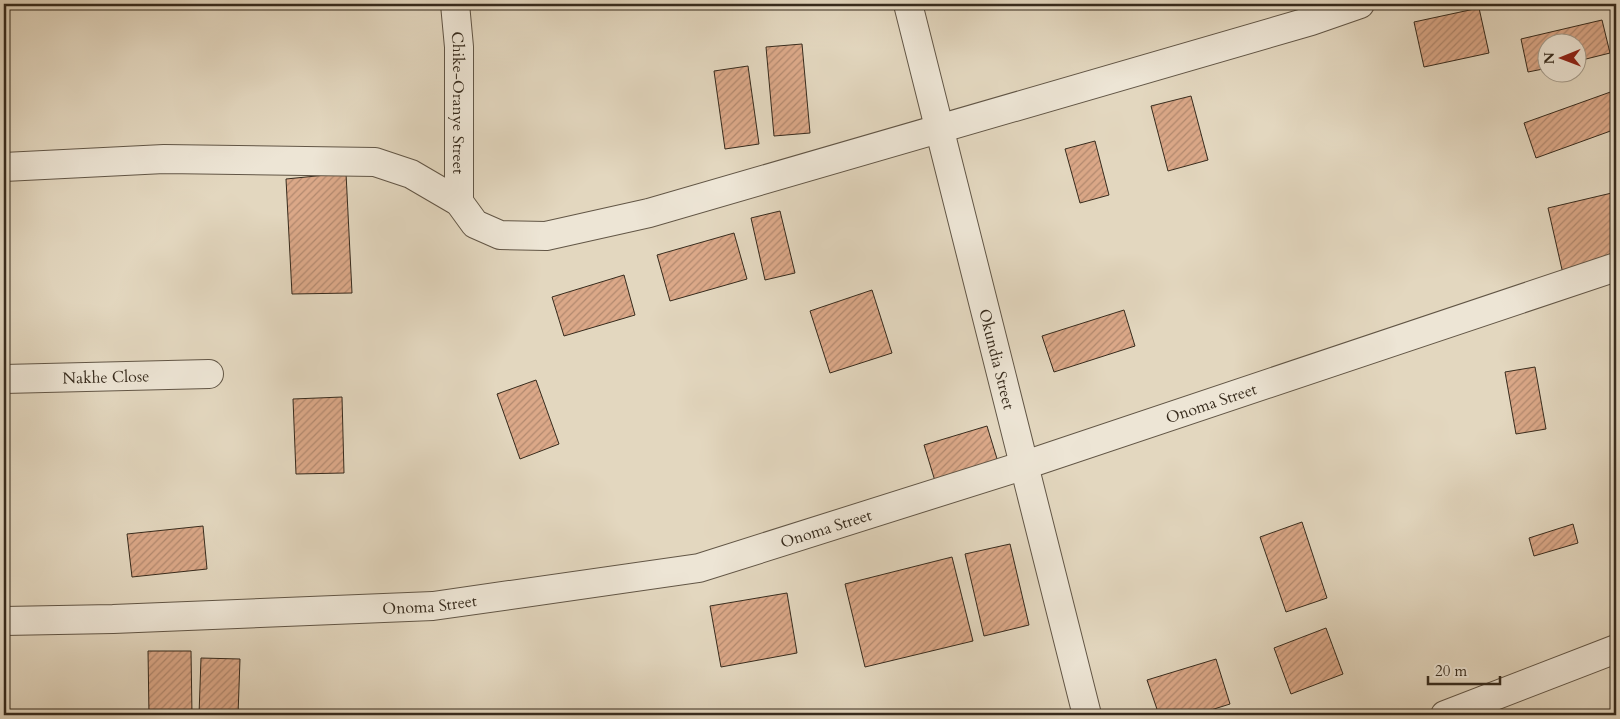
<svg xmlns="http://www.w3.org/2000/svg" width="1620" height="719" viewBox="0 0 1620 719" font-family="Cardo,serif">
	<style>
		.building { fill: url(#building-hatch); stroke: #372b1d }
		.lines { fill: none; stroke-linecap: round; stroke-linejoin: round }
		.street-casing { stroke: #625646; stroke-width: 30 }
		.street { stroke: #ede5d5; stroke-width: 28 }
		.labels { text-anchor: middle; stroke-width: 4.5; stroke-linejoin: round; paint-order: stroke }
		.street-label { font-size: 16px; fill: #372b1d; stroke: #ede5d5 }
	</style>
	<defs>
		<pattern id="building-hatch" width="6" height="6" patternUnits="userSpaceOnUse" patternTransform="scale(1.25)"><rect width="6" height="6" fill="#dba888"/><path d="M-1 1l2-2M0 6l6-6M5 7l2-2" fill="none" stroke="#b2896f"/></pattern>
	</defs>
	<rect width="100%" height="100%" fill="#e3d7bf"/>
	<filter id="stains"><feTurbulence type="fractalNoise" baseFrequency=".004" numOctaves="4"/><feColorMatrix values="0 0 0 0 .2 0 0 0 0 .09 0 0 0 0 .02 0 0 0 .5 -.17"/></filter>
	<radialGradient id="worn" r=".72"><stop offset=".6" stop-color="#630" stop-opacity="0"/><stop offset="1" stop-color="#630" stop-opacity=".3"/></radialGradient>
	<g class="building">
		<polygon points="1479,8 1489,53 1424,67 1414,22"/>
		<polygon points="1602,20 1610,53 1578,61 1578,42 1548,42 1548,68 1528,72 1521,39"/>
		<polygon points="802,44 810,133 774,136 766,47"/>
		<polygon points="748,66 759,144 725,149 714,71"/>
		<polygon points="1616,90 1616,129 1536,158 1524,123"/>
		<polygon points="1191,96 1208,160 1168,171 1151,106"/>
		<polygon points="1095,141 1109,195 1080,203 1065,149"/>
		<polygon points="346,173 352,293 292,294 286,179"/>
		<polygon points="1616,192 1616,262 1563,274 1548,208"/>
		<polygon points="780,211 795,273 765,280 751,218"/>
		<polygon points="734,233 747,279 670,301 657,255"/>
		<polygon points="624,275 635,315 564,336 552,297"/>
		<polygon points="872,290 892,353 830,373 810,311"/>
		<polygon points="1124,310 1135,346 1054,372 1042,336"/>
		<polygon points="1535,367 1546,429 1516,434 1505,372"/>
		<polygon points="536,380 559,444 520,459 497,394"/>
		<polygon points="342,397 344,473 296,474 293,399"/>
		<polygon points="987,426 998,462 935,481 924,445"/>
		<polygon points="1302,522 1327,598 1286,612 1260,537"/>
		<polygon points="1573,524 1578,543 1534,556 1529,538"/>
		<polygon points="203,526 207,569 132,577 127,534"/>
		<polygon points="1010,544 1029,625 984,636 965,554"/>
		<polygon points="952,557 973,641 865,667 845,584"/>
		<polygon points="787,593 797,653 721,667 710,606"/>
		<polygon points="1326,628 1343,674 1291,694 1274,648"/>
		<polygon points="148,651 191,651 192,715 149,715"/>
		<polygon points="201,658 240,659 238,715 199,715"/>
		<polygon points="1216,659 1230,704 1195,715 1159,715 1147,680"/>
	</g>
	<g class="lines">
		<g class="street-casing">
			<g id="street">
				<path id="s1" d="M 455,4 L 459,47 L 459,202"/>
				<path id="s2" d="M 908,4 L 1087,715"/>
				<polyline points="4,167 164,159 375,162 411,174 459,202 475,224 500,235 546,236 649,213 1311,21 1360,4"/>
				<path id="s3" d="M 4,379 L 209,374"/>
				<path id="s4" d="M 4,621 L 113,619 L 433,606 L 699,568 L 1025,465 L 1616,267"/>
				<polyline points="1445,715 1616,649"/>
			</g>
		</g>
		<use href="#street" class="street"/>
	</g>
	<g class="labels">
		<g class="street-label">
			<text dy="6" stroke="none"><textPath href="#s1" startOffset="99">Chike-Oranye Street</textPath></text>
			<text dy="6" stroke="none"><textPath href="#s2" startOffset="366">Okundia Street</textPath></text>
			<text dy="6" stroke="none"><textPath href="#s3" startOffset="102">Nakhe Close</textPath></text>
			<text dy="6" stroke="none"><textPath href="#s4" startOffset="1236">Onoma Street</textPath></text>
			<text dy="6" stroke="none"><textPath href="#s4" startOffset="831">Onoma Street</textPath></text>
			<text dy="6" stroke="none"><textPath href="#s4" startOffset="426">Onoma Street</textPath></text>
		</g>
	</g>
	<rect width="1620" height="719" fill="none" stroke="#e3d7bf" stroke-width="20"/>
	<rect x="5" y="5" width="1610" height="709" fill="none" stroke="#372b1d" stroke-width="2.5"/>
	<rect x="10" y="10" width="1600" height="699" fill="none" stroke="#372b1d"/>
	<g transform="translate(1562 58) rotate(269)"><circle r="24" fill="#ede5d5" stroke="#a49b8b"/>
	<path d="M0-4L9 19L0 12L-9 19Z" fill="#8f2418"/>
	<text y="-8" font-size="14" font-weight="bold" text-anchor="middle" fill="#372b1d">N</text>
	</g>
	<path d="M1428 676v8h72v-8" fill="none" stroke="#372b1d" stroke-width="2.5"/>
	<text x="1435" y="676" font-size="15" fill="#372b1d" stroke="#ede5d5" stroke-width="4" paint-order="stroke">20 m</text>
	<rect width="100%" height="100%" filter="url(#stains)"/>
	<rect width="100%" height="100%" fill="url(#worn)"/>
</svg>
